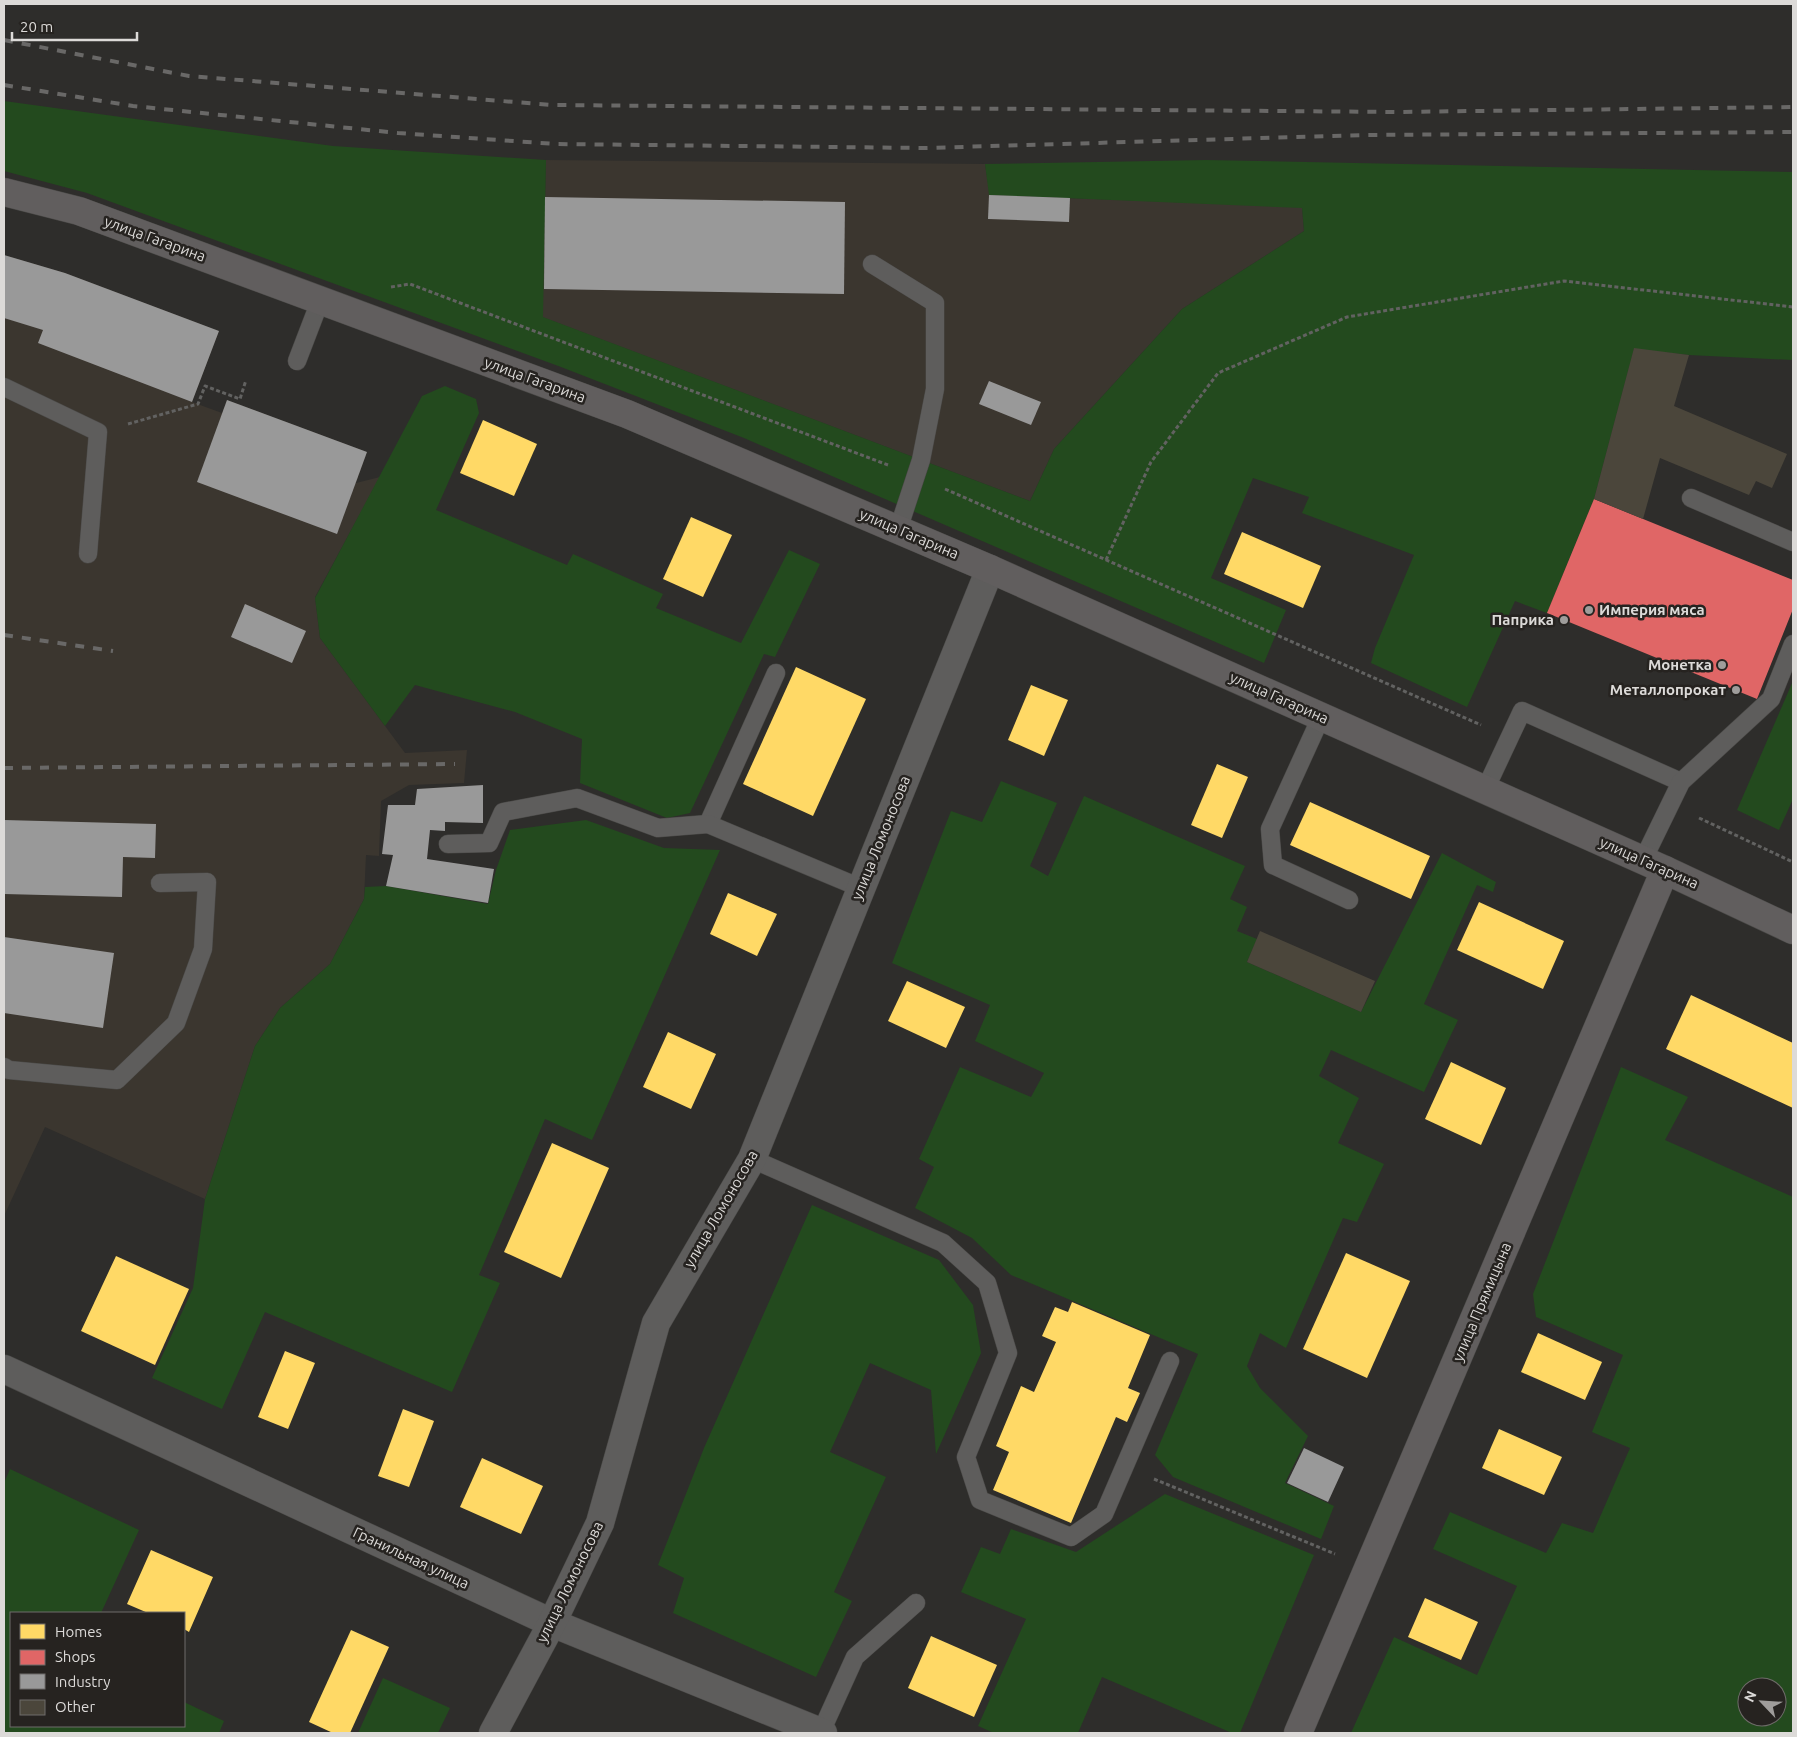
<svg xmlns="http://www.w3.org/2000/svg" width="1797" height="1737" viewBox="0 0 1797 1737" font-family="Ubuntu,sans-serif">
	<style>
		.built { fill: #3b362f }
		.green { fill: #234a1e; fill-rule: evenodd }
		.homes { fill: #ffd966 }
		.shops { fill: #e06666 }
		.industry { fill: #999 }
		.building { fill: #4b463b }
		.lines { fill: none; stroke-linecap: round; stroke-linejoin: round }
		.lane-casing { stroke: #4a4947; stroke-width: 19 }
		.street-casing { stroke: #4a4947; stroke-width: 29 }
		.secondary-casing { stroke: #4a4947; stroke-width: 29 }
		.path { stroke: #626261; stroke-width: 3; stroke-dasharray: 4 2.5; stroke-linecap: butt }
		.lane { stroke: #5e5d5c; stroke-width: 18 }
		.street { stroke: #5e5d5c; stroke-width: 28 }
		.secondary { stroke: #615e5e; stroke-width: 28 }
		.rail { stroke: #696867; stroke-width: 4; stroke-dasharray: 9 9; stroke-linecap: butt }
		.poi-dot { fill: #9f9d9b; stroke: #262320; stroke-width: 2 }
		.labels { text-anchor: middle; stroke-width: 5; stroke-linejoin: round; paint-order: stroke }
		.street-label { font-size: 15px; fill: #dcdad8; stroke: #262320 }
		.poi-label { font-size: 15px; font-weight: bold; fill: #dcdad8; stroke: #262320; text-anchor: end }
	</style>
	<rect width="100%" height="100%" fill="#2e2d2b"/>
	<g class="built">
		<polygon points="546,160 985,164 990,195 1302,207 1304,231 1182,309 1054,449 1030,501 542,317"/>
		<polygon points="4,255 65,273 219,331 192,402 222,413 227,400 367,452 356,483 380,477 315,597 320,638 405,753 467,750 464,783 409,785 381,801 379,856 366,855 364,899 330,964 280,1008 255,1046 205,1199 45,1127 4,1216"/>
	</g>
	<g class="green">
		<polygon points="4,101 333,146 546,160 543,317 1030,501 1054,449 1182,309 1304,231 1302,208 989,195 985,164 1206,160 1793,172 1793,360 1689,355 1634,349 1594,499 1547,613 1515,601 1467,707 1371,663 1375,648 1414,555 1302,513 1309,497 1253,478 1211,578 1286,610 1264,663 744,438 561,367 87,193 4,171"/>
		<polygon points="445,386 476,399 479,413 436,510 567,565 573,554 663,594 656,608 741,643 789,550 820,564 775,657 764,654 690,813 667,818 580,783 582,739 515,712 415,685 385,726 320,638 315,598 422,396"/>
		<polygon points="1793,681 1793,799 1779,830 1737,810"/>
		<polygon points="1001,781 1057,803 1030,866 1048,876 1084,796 1245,866 1230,899 1247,907 1237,931 1257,939 1247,962 1361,1012 1442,853 1496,882 1493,892 1477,885 1424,1004 1458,1020 1424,1092 1331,1050 1319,1076 1359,1098 1338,1143 1384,1164 1357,1222 1343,1218 1286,1348 1260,1333 1247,1366 1260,1388 1308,1436 1285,1483 1334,1506 1321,1539 1173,1477 1155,1455 1198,1354 1011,1275 972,1238 915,1208 934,1167 919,1159 960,1067 1031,1097 1044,1073 975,1041 990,1005 892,963 951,811 982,822"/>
		<polygon points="586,820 664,848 720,850 592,1140 545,1119 479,1275 500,1283 452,1392 265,1312 222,1409 152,1378 193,1288 205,1199 255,1046 280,1008 330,964 364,899 365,887 386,886 488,904 496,870 510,830"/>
		<path d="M 1621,1067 L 1688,1097 L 1665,1140 L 1793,1197 L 1793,1733 L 1351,1733 L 1394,1637 L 1477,1675 L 1517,1586 L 1433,1549 L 1450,1512 L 1546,1553 L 1562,1523 L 1593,1533 L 1630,1448 L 1592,1432 L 1623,1355 L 1536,1317 L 1533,1294 ZM 1747,1687 L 1777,1687 L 1777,1717 L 1747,1717 Z"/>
		<polygon points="812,1205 939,1260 973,1305 981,1353 936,1454 931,1390 870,1363 830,1452 886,1477 834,1592 852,1601 816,1677 673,1613 684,1578 658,1565 704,1448"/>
		<polygon points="10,1469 139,1530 101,1613 11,1613 11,1726 184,1726 184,1702 224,1721 219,1733 4,1733 4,1483"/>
		<polygon points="1165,1494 1314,1555 1240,1733 1232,1733 1102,1677 1078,1733 994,1733 978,1726 1026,1619 961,1592 981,1547 1000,1554 1011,1529 1076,1552"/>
		<polygon points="383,1678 450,1708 438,1733 358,1733"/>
	</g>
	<g class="homes">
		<polygon points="483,420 537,444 514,496 460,473"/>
		<polygon points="691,517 732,535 703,597 663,579"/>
		<polygon points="1242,532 1321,566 1303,608 1224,574"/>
		<polygon points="796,667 866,699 813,816 743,784"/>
		<polygon points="1031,685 1068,700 1044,756 1008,740"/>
		<polygon points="1217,764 1248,777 1222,838 1191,825"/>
		<polygon points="1310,802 1430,856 1411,899 1290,845"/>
		<polygon points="728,893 777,914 757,956 710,934"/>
		<polygon points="1479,902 1564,941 1543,989 1457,950"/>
		<polygon points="907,981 965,1007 946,1048 888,1021"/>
		<polygon points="1691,995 1793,1043 1793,1108 1666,1049"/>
		<polygon points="668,1032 716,1054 691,1109 643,1087"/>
		<polygon points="1451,1062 1506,1088 1481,1145 1425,1119"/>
		<polygon points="552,1143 609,1168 561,1278 504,1252"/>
		<polygon points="1346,1253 1410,1281 1367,1378 1303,1349"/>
		<polygon points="116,1256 189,1289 155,1365 81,1331"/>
		<polygon points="1072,1302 1150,1335 1128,1388 1140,1393 1127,1422 1116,1417 1071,1523 993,1490 1009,1452 996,1446 1021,1386 1034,1392 1056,1342 1042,1336 1055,1307 1068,1312"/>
		<polygon points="1538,1333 1602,1362 1585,1400 1521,1372"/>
		<polygon points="285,1351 315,1363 288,1429 258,1417"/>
		<polygon points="403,1409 434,1421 409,1487 378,1476"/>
		<polygon points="1499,1429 1562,1457 1544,1495 1482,1468"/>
		<polygon points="482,1458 543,1486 521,1534 460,1507"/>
		<polygon points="151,1550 213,1577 189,1632 184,1629 184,1613 148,1613 127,1604"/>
		<polygon points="1425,1598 1478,1622 1461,1660 1408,1637"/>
		<polygon points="351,1630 389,1647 350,1733 333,1733 309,1722"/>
		<polygon points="931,1636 997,1665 974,1717 908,1688"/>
	</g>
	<polygon class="shops" points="1594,499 1793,580 1793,609 1757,699 1547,613"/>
	<g class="industry">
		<polygon points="989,195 1070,198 1069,222 988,219"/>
		<polygon points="545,197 845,202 844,294 544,289"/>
		<polygon points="4,255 65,273 219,331 192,402 38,343 43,330 4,318"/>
		<polygon points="989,381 1041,402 1031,425 979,404"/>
		<polygon points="227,400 367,452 337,534 197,482"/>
		<polygon points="245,604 306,631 292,663 231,637"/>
		<polygon points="483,785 483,823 445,822 445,831 430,830 427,859 494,869 488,903 386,886 393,855 382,854 388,805 415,805 417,789"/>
		<polygon points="4,820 156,824 155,858 123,857 122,897 4,894"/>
		<polygon points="4,937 114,953 103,1028 4,1013"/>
		<polygon points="1304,1448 1344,1467 1328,1502 1287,1483"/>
	</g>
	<g class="building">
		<polygon points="1634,348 1689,355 1674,406 1787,454 1772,488 1756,481 1749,495 1660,458 1643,519 1594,499"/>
		<polygon points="1260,931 1375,981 1361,1012 1247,962"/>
	</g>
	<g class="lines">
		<g class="lane-casing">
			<g id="lane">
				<polyline points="872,264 935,303 935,389 921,460 898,530"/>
				<polyline points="297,361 320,301"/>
				<polyline points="4,387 98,432 88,554"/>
				<polyline points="1691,498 1793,542"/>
				<polyline points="1321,717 1270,829 1273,865 1349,900"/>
				<polyline points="1485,790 1522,711 1681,782"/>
				<polyline points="708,824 776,673"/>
				<polyline points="448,844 489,843 503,812 577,798 658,828 708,824 861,888"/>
				<polyline points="1643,860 1681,782 1771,699 1793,644"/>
				<polyline points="4,1067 9,1070 117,1080 176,1023 203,949 207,882 160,883"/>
				<polyline points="752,1159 943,1243 987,1283 1008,1353 966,1457 980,1500 1071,1537 1104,1514 1170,1361"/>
				<polyline points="821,1732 855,1657 916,1603"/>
			</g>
		</g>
		<g class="street-casing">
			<g id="street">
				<polyline points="4,1369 552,1623 823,1733"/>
				<polyline points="493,1733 552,1623 600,1523 656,1323 752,1159 990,569"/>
			</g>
		</g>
		<g class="secondary-casing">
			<g id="secondary">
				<polyline points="4,192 79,211 627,414 990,569 1665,870 1793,930"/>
				<polyline points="1298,1733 1665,870"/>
			</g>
		</g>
		<g class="path">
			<polyline points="391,287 410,284 888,465"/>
			<polyline points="128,424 198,404 205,386 240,399 246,380"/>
			<polyline points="945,489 1481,725"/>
			<polyline points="1106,560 1151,462 1218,373 1347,317 1564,281 1793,307"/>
			<polyline points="1699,818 1793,862"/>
			<polyline points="1154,1479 1335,1554"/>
		</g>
		<use href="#lane" class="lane"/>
		<use href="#street" class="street"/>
		<use href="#secondary" class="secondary"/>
		<g class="rail">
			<polyline points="4,40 189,76 552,105 1395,112 1793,107"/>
			<polyline points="4,85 133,106 398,133 555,144 926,148 1364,135 1793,132"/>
			<polyline points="4,635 113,651"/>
			<polyline points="4,768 455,764"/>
		</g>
	</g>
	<g class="poi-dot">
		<circle cx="1589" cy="610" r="5"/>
		<circle cx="1564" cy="620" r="5"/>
		<circle cx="1722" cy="665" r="5"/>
		<circle cx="1736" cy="690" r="5"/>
	</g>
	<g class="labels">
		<g class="street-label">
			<text transform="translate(155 239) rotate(20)" y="5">улица Гагарина</text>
			<text transform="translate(535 380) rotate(20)" y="5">улица Гагарина</text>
			<text transform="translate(909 534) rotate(23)" y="5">улица Гагарина</text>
			<text transform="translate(1279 698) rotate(24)" y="5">улица Гагарина</text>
			<text transform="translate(881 838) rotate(-68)" y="5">улица Ломоносова</text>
			<text transform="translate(1649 863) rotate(24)" y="5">улица Гагарина</text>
			<text transform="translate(721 1209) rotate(-60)" y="5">улица Ломоносова</text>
			<text transform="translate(1482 1302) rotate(-67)" y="5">улица Прямицына</text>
			<text transform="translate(411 1558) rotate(25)" y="5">Гранильная улица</text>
			<text transform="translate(570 1582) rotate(-64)" y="5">улица Ломоносова</text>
		</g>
		<g class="poi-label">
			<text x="1599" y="615" text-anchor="start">Империя мяса</text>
			<text x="1554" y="625">Паприка</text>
			<text x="1712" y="670">Монетка</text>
			<text x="1726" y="695">Металлопрокат</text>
		</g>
	</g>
	<rect width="1797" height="1737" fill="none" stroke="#dcdad8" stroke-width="10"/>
	<rect x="10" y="1612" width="175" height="115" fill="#262320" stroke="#6f6c6a"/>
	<rect x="20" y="1624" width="25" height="15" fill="#ffd966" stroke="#6f6c6a"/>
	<text x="55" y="1637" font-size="15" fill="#dcdad8">Homes</text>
	<rect x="20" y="1650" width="25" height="15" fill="#e06666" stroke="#6f6c6a"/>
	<text x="55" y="1662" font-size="15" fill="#dcdad8">Shops</text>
	<rect x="20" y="1674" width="25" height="15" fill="#999999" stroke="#6f6c6a"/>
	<text x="55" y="1687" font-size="15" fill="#dcdad8">Industry</text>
	<rect x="20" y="1700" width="25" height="15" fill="#4b463b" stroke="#6f6c6a"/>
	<text x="55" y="1712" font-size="15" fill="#dcdad8">Other</text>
	<g transform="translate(1762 1702) rotate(295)"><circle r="24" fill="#262320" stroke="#6f6c6a"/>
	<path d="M0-4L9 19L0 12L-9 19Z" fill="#9f9d9b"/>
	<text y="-8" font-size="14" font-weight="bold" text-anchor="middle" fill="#dcdad8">N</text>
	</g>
	<path d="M12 32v8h125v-8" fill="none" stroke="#dcdad8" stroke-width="2.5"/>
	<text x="20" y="32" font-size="15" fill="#dcdad8" stroke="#262320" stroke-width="4" paint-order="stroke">20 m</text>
</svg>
